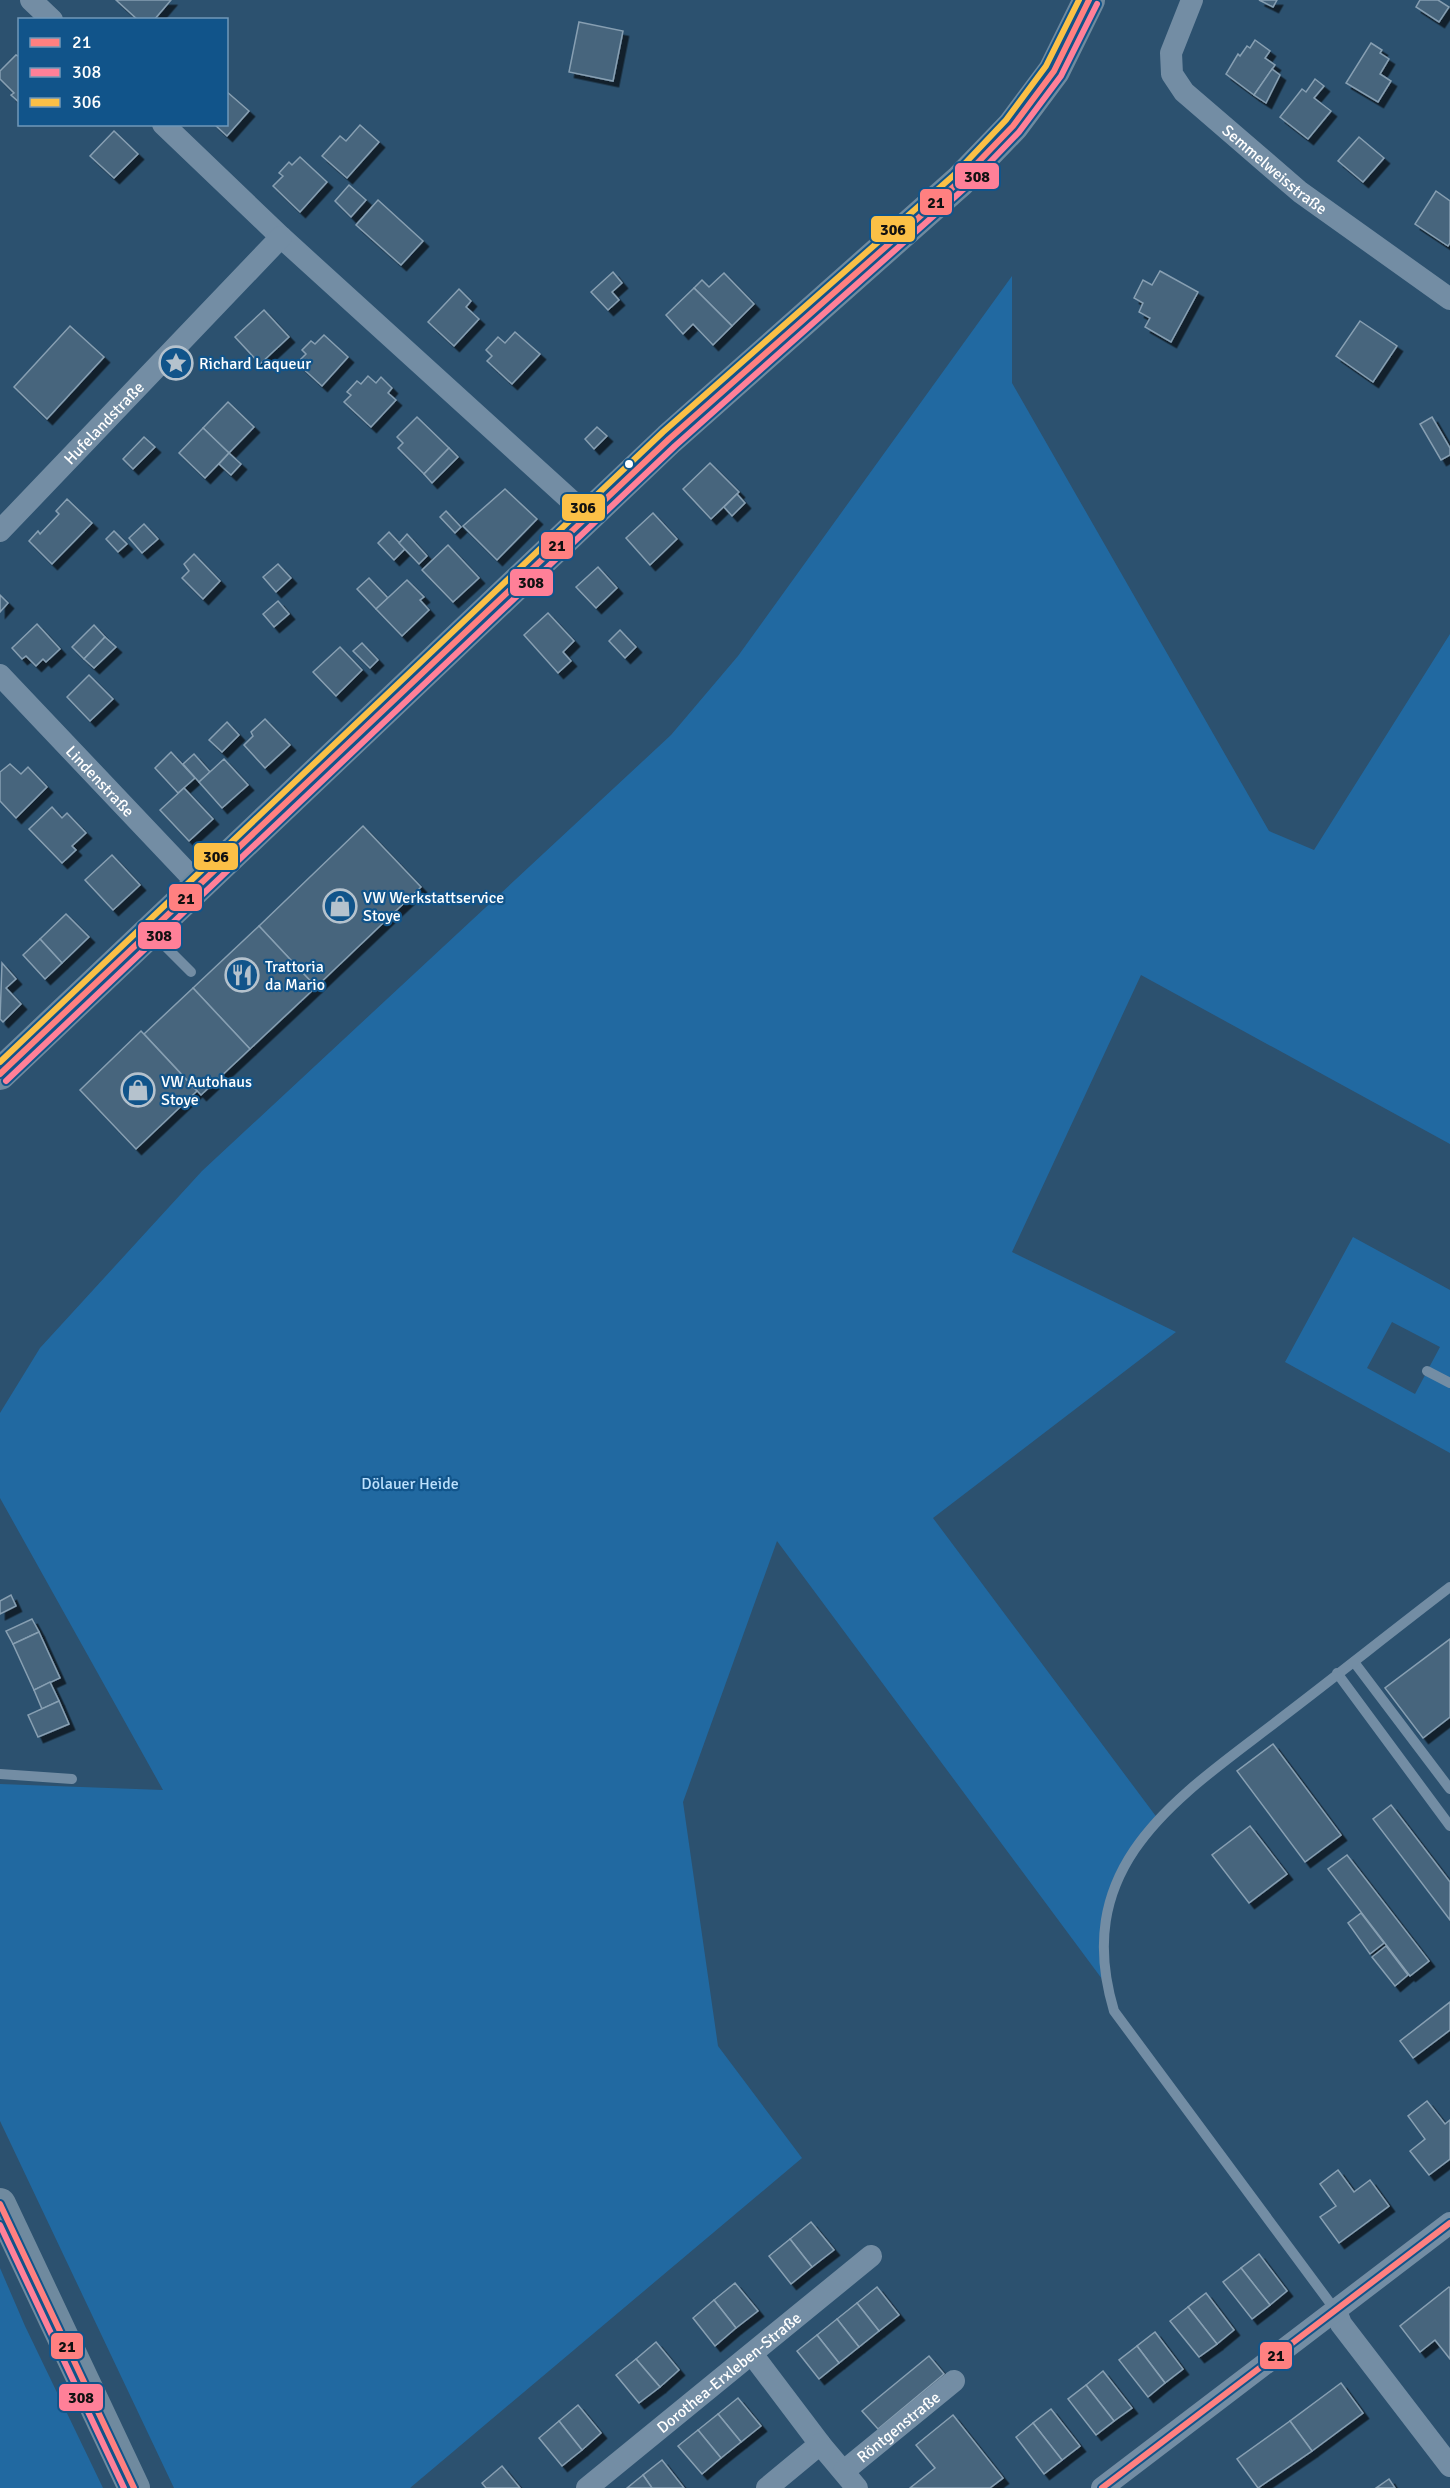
<svg xmlns="http://www.w3.org/2000/svg" width="1450" height="2488" viewBox="0 0 1450 2488" font-family="Signika,sans-serif">
	<style>
		.green { fill: #2169a1; fill-rule: evenodd }
		.building { fill: #47657d; stroke: #879fb2; stroke-width: 1.5; filter: url(#shadow) }
		.lines { fill: none; stroke-linecap: round; stroke-linejoin: round }
		.lane { stroke: #738da4; stroke-width: 10 }
		.street { stroke: #738da4; stroke-width: 22 }
		.secondary { stroke: #6f8a9f; stroke-width: 32 }
		.bus-1-casing { stroke: #11548a; stroke-width: 10 }
		.bus-2-casing { stroke: #11548a; stroke-width: 10 }
		.bus-3-casing { stroke: #11548a; stroke-width: 10 }
		.bus-1 { stroke: #ff8080; stroke-width: 6 }
		.bus-2 { stroke: #ff8098; stroke-width: 6 }
		.bus-3 { stroke: #fbc046; stroke-width: 6 }
		.bus-dot { fill: #fff; stroke: #11548a; stroke-width: 2 }
		.labels { text-anchor: middle; stroke-width: 4.5; stroke-linejoin: round; paint-order: stroke }
		.street-label { font-size: 16px; fill: #fff; stroke: #11548a }
		.poi-label { font-size: 16px; fill: #fff; stroke: #11548a; text-anchor: start }
		.park-label { font-size: 16px; fill: #bde1fd; stroke: #11548a }
		.line-badge { stroke: #11548a; stroke-width: 2 }
		.pale-badge-label { font-size: 16px; text-anchor: middle; font-weight: bold; fill: #111 }
	</style>
	<defs>
		<filter id="shadow"><feDropShadow dx="5.5" dy="5.5" stdDeviation="0" flood-color="#0009"/></filter>
	</defs>
	<rect width="100%" height="100%" fill="#2c516f"/>
	<g class="green">
		<polygon points="1012,276 1012,383 1269,831 1314,850 1450,634 1450,1144 1141,975 1012,1252 1176,1332 933,1518 1158,1819 1110,1899 1105,1983 777,1541 683,1802 718,2046 802,2158 410,2488 174,2488 0,2121 0,1784 163,1790 0,1498 0,1413 40,1348 202,1171 671,735 738,656"/>
		<path d="M 1353,1237 L 1450,1290 L 1450,1453 L 1285,1362 ZM 1392,1322 L 1440,1347 L 1415,1394 L 1367,1368 Z"/>
		<polygon points="0,2268 25,2326 103,2488 0,2488"/>
	</g>
	<g class="building">
		<polygon points="116,0 171,0 154,20 138,20"/>
		<polygon points="1259,0 1277,0 1273,7"/>
		<polygon points="1420,0 1438,0 1449,7 1439,22 1416,7"/>
		<polygon points="579,22 623,31 613,81 569,72"/>
		<polygon points="1255,40 1270,51 1265,58 1275,65 1254,95 1226,74 1238,54 1240,56 1247,46 1250,48"/>
		<polygon points="1371,43 1382,50 1380,53 1389,59 1380,74 1391,81 1378,102 1346,83"/>
		<polygon points="16,55 20,57 20,103 11,95 14,93 0,79 0,71"/>
		<polygon points="1272,69 1280,75 1266,103 1254,95"/>
		<polygon points="1315,79 1324,86 1314,98 1331,111 1308,139 1280,117 1302,89 1306,92"/>
		<polygon points="226,91 249,111 227,136 214,124 226,124"/>
		<polygon points="360,125 379,142 347,178 322,156 340,136 346,141"/>
		<polygon points="114,131 138,154 114,178 90,156"/>
		<polygon points="1359,137 1384,158 1363,182 1338,161"/>
		<polygon points="300,157 327,182 300,212 273,186 283,176 279,173 289,162 292,165"/>
		<polygon points="349,185 366,200 351,217 335,201"/>
		<polygon points="1436,191 1450,201 1450,243 1448,246 1415,224"/>
		<polygon points="378,200 423,241 401,265 356,225"/>
		<polygon points="1160,271 1198,292 1171,342 1145,327 1150,318 1139,312 1143,303 1134,298 1143,280 1152,285"/>
		<polygon points="613,272 622,283 612,292 619,300 608,310 591,292"/>
		<polygon points="724,273 754,304 732,326 694,288 702,280 709,287"/>
		<polygon points="694,288 732,326 713,345 693,324 683,334 666,315"/>
		<polygon points="459,289 471,301 466,307 479,319 454,346 428,322"/>
		<polygon points="264,310 289,337 260,364 235,337"/>
		<polygon points="1360,321 1397,346 1373,382 1336,356"/>
		<polygon points="70,326 104,357 47,419 14,387"/>
		<polygon points="515,332 540,354 512,384 487,361 492,356 486,350 498,337 505,343"/>
		<polygon points="324,335 348,357 322,386 297,363 306,354 302,350 311,341 315,344"/>
		<polygon points="368,376 376,383 381,377 392,388 388,393 396,400 371,427 344,402 351,395 347,392 357,381 361,384"/>
		<polygon points="228,402 254,427 229,453 203,428"/>
		<polygon points="417,417 449,448 424,474 398,448 403,443 397,437"/>
		<polygon points="1432,417 1450,448 1450,455 1441,460 1420,424"/>
		<polygon points="597,427 607,436 594,449 585,439"/>
		<polygon points="203,428 229,453 205,478 179,453"/>
		<polygon points="144,437 155,447 133,469 123,459"/>
		<polygon points="449,448 458,457 432,483 424,474"/>
		<polygon points="229,453 241,464 231,475 219,464"/>
		<polygon points="710,463 739,492 711,519 683,489"/>
		<polygon points="505,489 537,519 497,560 463,526"/>
		<polygon points="737,494 745,503 732,516 724,507"/>
		<polygon points="67,499 92,523 52,564 29,541 38,531 40,534 59,514 56,511"/>
		<polygon points="446,511 461,527 455,533 440,517"/>
		<polygon points="653,513 677,539 650,565 626,538"/>
		<polygon points="144,524 158,539 142,553 129,538"/>
		<polygon points="114,531 127,544 118,552 106,539"/>
		<polygon points="389,532 405,549 394,560 378,543"/>
		<polygon points="407,534 427,556 419,564 399,543"/>
		<polygon points="448,545 479,578 453,602 422,570"/>
		<polygon points="194,554 220,581 203,599 182,578 189,571 184,564"/>
		<polygon points="278,564 291,578 276,592 263,577"/>
		<polygon points="598,567 617,588 596,608 576,587"/>
		<polygon points="369,578 388,598 376,609 357,589"/>
		<polygon points="407,580 424,597 420,600 429,610 402,636 376,609"/>
		<polygon points="0,595 8,603 0,612"/>
		<polygon points="278,601 289,614 274,627 263,614"/>
		<polygon points="548,613 574,641 563,652 571,661 558,673 524,635"/>
		<polygon points="37,624 60,649 46,662 43,659 36,666 26,656 22,659 12,648"/>
		<polygon points="94,625 105,637 84,659 72,647"/>
		<polygon points="620,630 636,647 625,658 609,641"/>
		<polygon points="105,637 116,647 94,668 84,659"/>
		<polygon points="362,643 378,660 370,668 353,651"/>
		<polygon points="340,647 362,670 336,696 313,672"/>
		<polygon points="89,675 113,699 90,721 67,697"/>
		<polygon points="265,719 290,745 265,768 244,745 253,736 251,732"/>
		<polygon points="227,722 239,735 222,752 209,740"/>
		<polygon points="171,752 195,778 178,793 155,768"/>
		<polygon points="194,754 210,772 199,782 183,764"/>
		<polygon points="224,759 248,785 222,808 199,782"/>
		<polygon points="10,764 21,774 28,767 47,787 16,818 0,801 0,772"/>
		<polygon points="184,788 213,819 189,841 160,810"/>
		<polygon points="52,807 62,818 67,813 86,833 72,846 76,850 62,863 29,829"/>
		<polygon points="363,826 421,887 316,987 259,926"/>
		<polygon points="112,855 140,885 113,910 85,880"/>
		<polygon points="66,914 89,937 62,963 40,939"/>
		<polygon points="259,926 316,987 250,1049 193,988"/>
		<polygon points="40,939 62,963 45,979 23,955"/>
		<polygon points="2,963 16,979 6,988 21,1004 3,1022 0,1019"/>
		<polygon points="193,988 250,1049 201,1095 144,1034"/>
		<polygon points="141,1031 197,1091 136,1149 80,1090"/>
		<polygon points="11,1595 16,1606 0,1614 0,1601"/>
		<polygon points="32,1619 39,1632 13,1644 6,1631"/>
		<polygon points="39,1632 60,1678 34,1690 13,1644"/>
		<polygon points="1450,1639 1450,1717 1423,1738 1385,1688"/>
		<polygon points="50,1682 59,1701 42,1709 34,1690"/>
		<polygon points="59,1701 69,1724 38,1737 28,1715"/>
		<polygon points="1273,1744 1341,1835 1305,1862 1237,1771"/>
		<polygon points="1391,1805 1450,1882 1450,1920 1373,1819"/>
		<polygon points="1250,1826 1287,1874 1249,1903 1212,1855"/>
		<polygon points="1347,1855 1429,1961 1410,1976 1328,1869"/>
		<polygon points="1361,1913 1384,1943 1370,1954 1348,1923"/>
		<polygon points="1386,1946 1408,1975 1395,1986 1372,1957"/>
		<polygon points="1450,2002 1450,2030 1413,2058 1400,2041"/>
		<polygon points="1427,2101 1445,2124 1450,2120 1450,2159 1429,2175 1410,2151 1425,2139 1408,2116"/>
		<polygon points="1338,2170 1354,2192 1370,2180 1389,2206 1339,2243 1320,2217 1336,2206 1320,2184"/>
		<polygon points="811,2222 834,2250 812,2267 790,2239"/>
		<polygon points="790,2239 812,2267 791,2284 769,2256"/>
		<polygon points="1259,2254 1287,2291 1270,2305 1241,2268"/>
		<polygon points="1241,2268 1270,2305 1252,2319 1223,2282"/>
		<polygon points="735,2283 758,2311 736,2328 714,2300"/>
		<polygon points="877,2287 899,2315 879,2331 857,2303"/>
		<polygon points="1449,2287 1450,2288 1450,2359 1435,2340 1420,2352 1400,2326"/>
		<polygon points="1206,2293 1234,2330 1217,2344 1188,2307"/>
		<polygon points="714,2300 736,2328 715,2346 693,2318"/>
		<polygon points="857,2303 879,2331 859,2347 837,2319"/>
		<polygon points="1188,2307 1217,2344 1199,2357 1170,2321"/>
		<polygon points="837,2319 859,2347 839,2363 817,2335"/>
		<polygon points="1155,2332 1183,2369 1165,2383 1137,2346"/>
		<polygon points="817,2335 839,2363 819,2379 797,2351"/>
		<polygon points="656,2342 679,2370 660,2387 636,2359"/>
		<polygon points="1137,2346 1165,2383 1148,2397 1119,2360"/>
		<polygon points="929,2356 944,2374 878,2429 862,2411"/>
		<polygon points="636,2359 660,2387 639,2403 616,2375"/>
		<polygon points="1103,2371 1132,2408 1114,2421 1086,2385"/>
		<polygon points="1341,2383 1363,2413 1312,2451 1290,2421"/>
		<polygon points="1086,2385 1114,2421 1096,2435 1068,2399"/>
		<polygon points="738,2398 761,2426 741,2442 718,2414"/>
		<polygon points="578,2405 601,2433 582,2450 559,2421"/>
		<polygon points="1051,2409 1080,2446 1062,2460 1033,2423"/>
		<polygon points="718,2414 741,2442 721,2458 698,2430"/>
		<polygon points="953,2415 1003,2478 990,2488 910,2488 935,2468 916,2445"/>
		<polygon points="559,2421 582,2450 562,2466 539,2438"/>
		<polygon points="1290,2421 1312,2451 1258,2488 1237,2459"/>
		<polygon points="1033,2423 1062,2460 1044,2474 1016,2437"/>
		<polygon points="698,2430 721,2458 702,2474 678,2446"/>
		<polygon points="662,2460 684,2488 652,2488 643,2475"/>
		<polygon points="502,2466 520,2488 486,2488 482,2483"/>
		<polygon points="643,2475 652,2488 627,2488"/>
		<polygon points="1389,2479 1395,2488 1376,2488"/>
	</g>
	<g class="lines">
		<g class="lane">
			<polyline points="153,934 191,972"/>
			<polyline points="1427,1371 1450,1383"/>
			<polyline points="1354,1662 1450,1789"/>
			<polyline points="1337,1673 1450,1826"/>
			<polyline points="0,1774 72,1779"/>
			<path d="M 1336,2311 L 1114,2011 C 1069,1861 1182,1795 1285,1715 C 1340,1673 1395,1629 1450,1587"/>
		</g>
		<g class="street">
			<polyline points="31,0 52,20"/>
			<path id="s1" d="M 1192,0 L 1171,53 L 1172,74 L 1184,92 L 1300,192 L 1450,299"/>
			<polyline points="163,124 281,237 589,517"/>
			<path id="s2" d="M 0,531 L 281,237"/>
			<path id="s3" d="M 0,675 L 199,885"/>
			<polyline points="1336,2311 1341,2324 1450,2466"/>
			<polyline points="752,2354 820,2444 767,2488"/>
			<polyline points="820,2444 857,2488"/>
			<path id="s4" d="M 844,2471 L 954,2381"/>
			<path id="s5" d="M 587,2488 L 871,2256"/>
			<polyline points="1102,2488 1450,2223"/>
		</g>
		<g class="secondary">
			<polyline points="0,1074 669,439 960,181 1013,126 1054,71 1089,0"/>
			<polyline points="0,2204 134,2488"/>
		</g>
		<g class="bus-1-casing">
			<g id="bus-1">
				<polyline points="0,1074 669,439 960,181 1013,126 1054,71 1089,0"/>
				<polyline points="0,2204 134,2488"/>
				<polyline points="1102,2488 1450,2223"/>
			</g>
		</g>
		<g class="bus-2-casing">
			<g id="bus-2">
				<polyline points="6,1081 675,446 966,187 1019,132 1061,76 1097,4"/>
				<polyline points="0,2225 124,2488"/>
			</g>
		</g>
		<g class="bus-3-casing">
			<polyline id="bus-3" points="0,1062 663,432 954,175 1006,120 1046,66 1079,0"/>
		</g>
		<use href="#bus-1" class="bus-1"/>
		<use href="#bus-2" class="bus-2"/>
		<use href="#bus-3" class="bus-3"/>
	</g>
	<defs>
		<g id="sight-ring" transform="scale(1.725)"><circle r="9.5" fill="#11548a" stroke="#b5c2cd" stroke-width="1.5"/><path d="M0-6L1.8-2.2L6-1.7L2.9 1.2L3.7 5.4L0 3.3L-3.7 5.4L-2.9 1.2L-6-1.7L-1.8-2.2Z" fill="#b5c2cd"/></g>
		<g id="shop-ring" transform="scale(1.725)"><circle r="9.5" fill="#11548a" stroke="#b5c2cd" stroke-width="1.5"/><path d="M-5-2.5h2.3a2.7 3.5 0 0 1 5.4 0H5L5.5 6h-11ZM-1.5-2.5h3a1.5 2.3 0 0 0-3 0Z" fill="#b5c2cd"/></g>
		<g id="restaurant-ring" transform="scale(1.725)"><circle r="9.5" fill="#11548a" stroke="#b5c2cd" stroke-width="1.5"/><path d="M-5-6h1v4h1v-4h1v4h1v-4h1v5L-1.5 .5V6h-2V.5L-5-1ZM5-6V6H3V1.5H1.5Q1.5-4 5-6Z" fill="#b5c2cd"/></g>
	</defs>
	<g fill-rule="evenodd">
		<use href="#sight-ring" x="176" y="363"/>
		<use href="#shop-ring" x="340" y="906"/>
		<use href="#restaurant-ring" x="242" y="975"/>
		<use href="#shop-ring" x="138" y="1090"/>
	</g>
	<circle class="bus-dot" cx="629" cy="464" r="5"/>
	<g class="labels">
		<g class="street-label">
			<text dy="6" stroke="none"><textPath href="#s1" startOffset="219">Semmelweisstraße</textPath></text>
			<text dy="6" stroke="none"><textPath href="#s2" startOffset="150">Hufelandstraße</textPath></text>
			<text dy="6" stroke="none"><textPath href="#s3" startOffset="146">Lindenstraße</textPath></text>
			<text dy="6" stroke="none"><textPath href="#s5" startOffset="183">Dorothea-Erxleben-Straße</textPath></text>
			<text dy="6" stroke="none"><textPath href="#s4" startOffset="70">Röntgenstraße</textPath></text>
		</g>
		<g class="poi-label">
			<text x="199" y="369">Richard Laqueur</text>
			<text x="363" y="903">VW Werkstattservice<tspan x="363" dy="18">Stoye</tspan></text>
			<text x="265" y="972">Trattoria<tspan x="265" dy="18">da Mario</tspan></text>
			<text x="161" y="1087">VW Autohaus<tspan x="161" dy="18">Stoye</tspan></text>
		</g>
		<g class="park-label">
			<text x="410" y="1489">Dölauer Heide</text>
		</g>
	</g>
	<g class="line-badge">
		<rect x="954" y="162" width="46" height="28" rx="6" fill="#ff8098"/>
		<rect x="919" y="188" width="34" height="28" rx="6" fill="#ff8080"/>
		<rect x="870" y="215" width="46" height="28" rx="6" fill="#fbc046"/>
		<rect x="561" y="493" width="45" height="29" rx="6" fill="#fbc046"/>
		<rect x="540" y="531" width="34" height="29" rx="6" fill="#ff8080"/>
		<rect x="509" y="568" width="45" height="29" rx="6" fill="#ff8098"/>
		<rect x="193" y="842" width="46" height="29" rx="6" fill="#fbc046"/>
		<rect x="168" y="883" width="35" height="29" rx="6" fill="#ff8080"/>
		<rect x="137" y="921" width="45" height="29" rx="6" fill="#ff8098"/>
		<rect x="50" y="2332" width="34" height="28" rx="6" fill="#ff8080"/>
		<rect x="1259" y="2341" width="34" height="29" rx="6" fill="#ff8080"/>
		<rect x="58" y="2383" width="46" height="29" rx="6" fill="#ff8098"/>
	</g>
	<g class="pale-badge-label">
		<text x="977" y="182">308</text>
		<text x="936" y="208">21</text>
		<text x="893" y="235">306</text>
		<text x="583" y="513">306</text>
		<text x="557" y="551">21</text>
		<text x="531" y="588">308</text>
		<text x="216" y="862">306</text>
		<text x="186" y="904">21</text>
		<text x="159" y="941">308</text>
		<text x="67" y="2352">21</text>
		<text x="1276" y="2361">21</text>
		<text x="81" y="2403">308</text>
	</g>
	<rect x="18" y="18" width="210" height="108" fill="#11548a" stroke="#7098b9" stroke-width="1.5"/>
	<rect x="30" y="38" width="30" height="9" fill="#ff8080" stroke="#7098b9" stroke-width="1.5"/>
	<text x="72" y="48" font-size="18" fill="#ffffff">21</text>
	<rect x="30" y="68" width="30" height="9" fill="#ff8098" stroke="#7098b9" stroke-width="1.5"/>
	<text x="72" y="78" font-size="18" fill="#ffffff">308</text>
	<rect x="30" y="98" width="30" height="9" fill="#fbc046" stroke="#7098b9" stroke-width="1.5"/>
	<text x="72" y="108" font-size="18" fill="#ffffff">306</text>
</svg>
